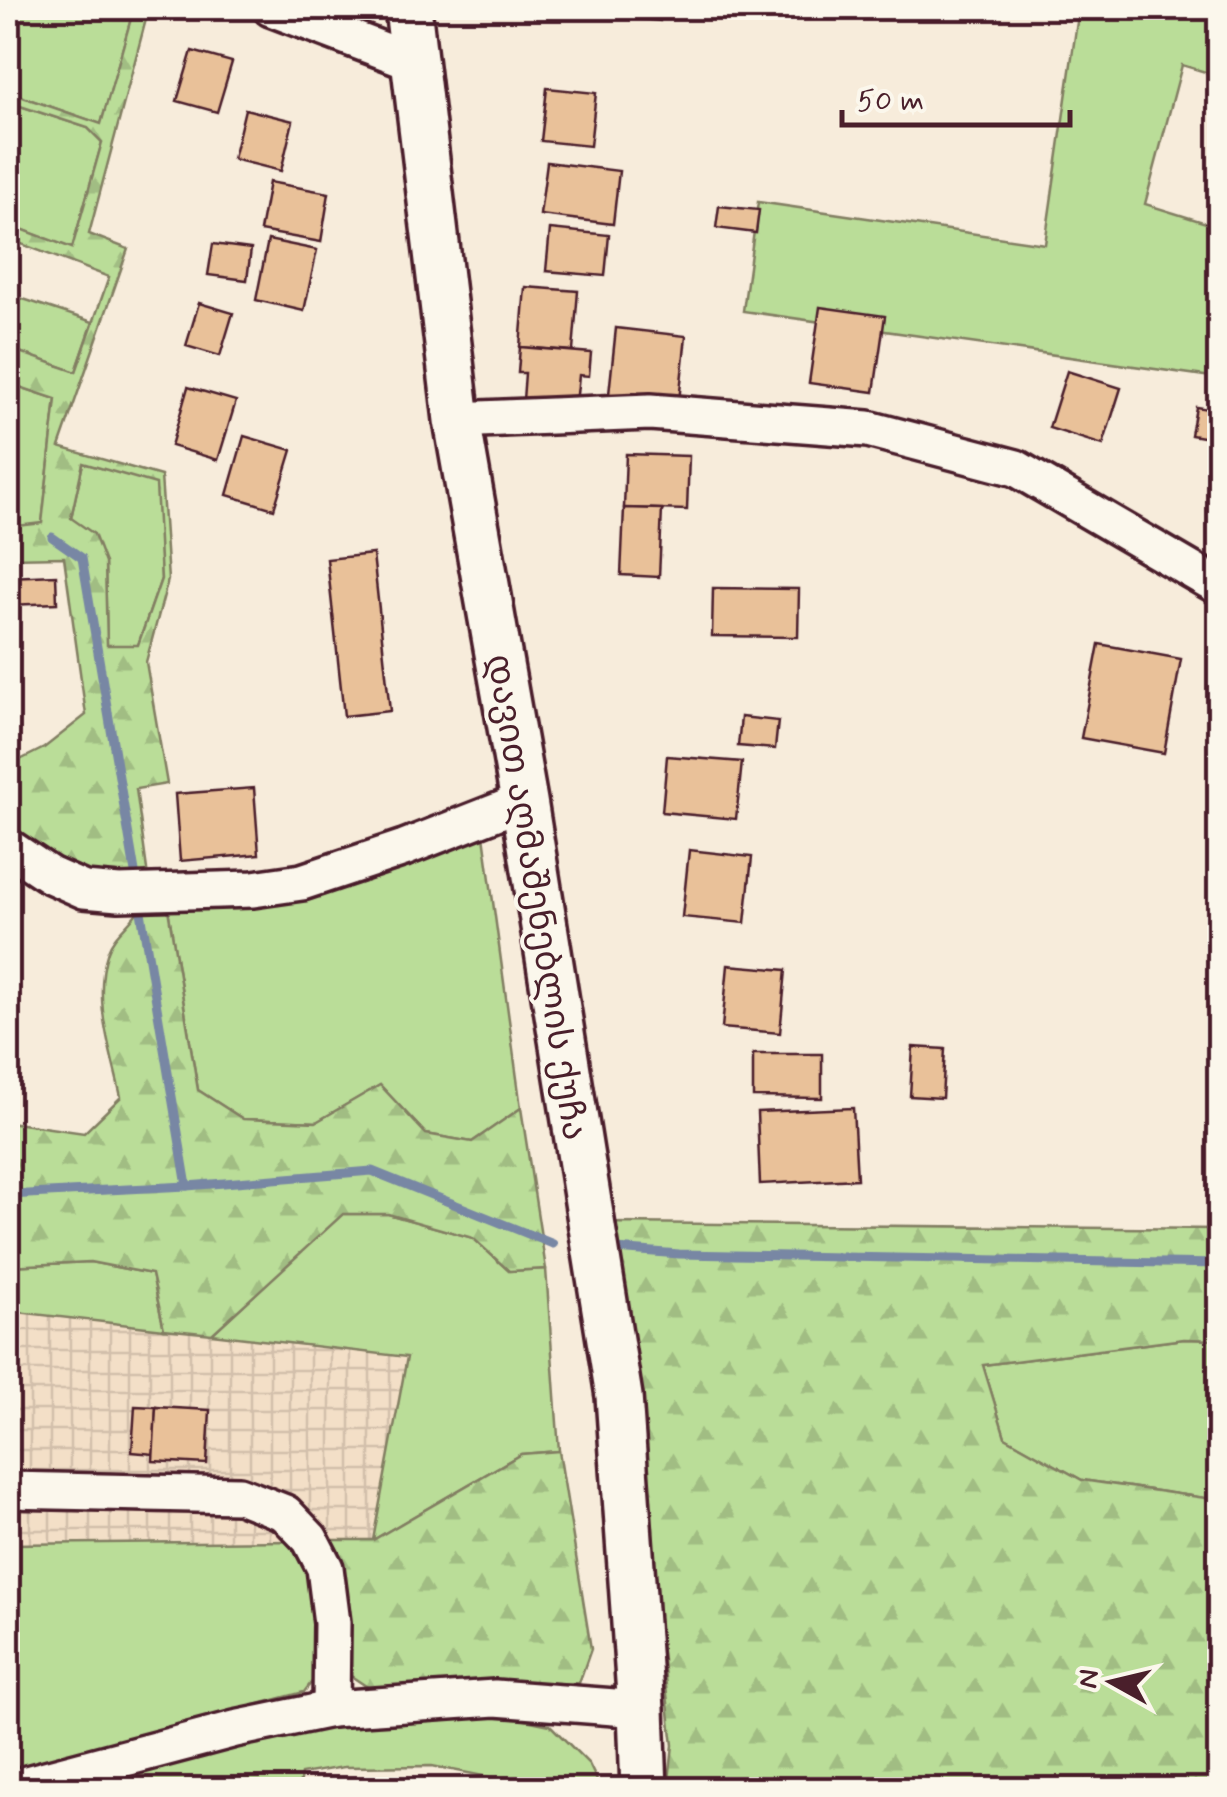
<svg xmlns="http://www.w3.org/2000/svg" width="1227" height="1797" viewBox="0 0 1227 1797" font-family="Mynerve,'Noto Sans Georgian',sans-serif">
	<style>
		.industrial { fill: url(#industrial-grid) }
		.green { fill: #badd98; stroke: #827e62; stroke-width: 2.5 }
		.forest { fill: url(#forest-firs); stroke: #827e62; stroke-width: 2.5; fill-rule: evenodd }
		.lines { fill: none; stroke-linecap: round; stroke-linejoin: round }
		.stream { stroke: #7887a4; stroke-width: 9 }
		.building { fill: #e9c199; stroke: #4a1f2b; stroke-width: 2.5 }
		.minor-casing { stroke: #4a1f2b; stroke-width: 42 }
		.major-casing { stroke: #4a1f2b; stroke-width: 52 }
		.minor { stroke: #fbf7ec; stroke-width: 35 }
		.major { stroke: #fbf7ec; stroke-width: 45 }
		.labels { text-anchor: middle; stroke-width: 8; stroke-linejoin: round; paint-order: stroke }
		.street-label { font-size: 35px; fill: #4a1f2b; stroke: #fbf7ec }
	</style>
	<defs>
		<pattern id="industrial-grid" width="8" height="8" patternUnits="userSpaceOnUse" patternTransform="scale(2.5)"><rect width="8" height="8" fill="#f3dfc7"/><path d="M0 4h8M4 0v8" fill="none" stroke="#d2bfab"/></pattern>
		<pattern id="forest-firs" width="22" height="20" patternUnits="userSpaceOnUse" patternTransform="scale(2.5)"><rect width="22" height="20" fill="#badd98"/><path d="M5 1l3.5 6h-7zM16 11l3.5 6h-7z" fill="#a1bd83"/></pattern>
	</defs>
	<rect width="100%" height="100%" fill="#f7ecdb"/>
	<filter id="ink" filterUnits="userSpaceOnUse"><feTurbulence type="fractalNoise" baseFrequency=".01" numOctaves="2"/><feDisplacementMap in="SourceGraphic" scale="20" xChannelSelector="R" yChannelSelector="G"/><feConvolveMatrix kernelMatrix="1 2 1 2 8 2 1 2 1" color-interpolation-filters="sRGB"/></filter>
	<g filter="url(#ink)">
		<polygon class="industrial" points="8,1311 408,1356 373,1540 8,1544"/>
		<g class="green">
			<polygon points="12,8 134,8 101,124 8,92 8,26"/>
			<polygon points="1079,8 1219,8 1219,76 1182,65 1145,204 1219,227 1219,378 743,311 758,202 1045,244"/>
			<polygon points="8,102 88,128 102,142 72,249 8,224"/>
			<polygon points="8,294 93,322 76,372 8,348"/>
			<polygon points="8,383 56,399 42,524 8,527"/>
			<polygon points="83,463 157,483 161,579 138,645 107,646 105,563 71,518"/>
			<polygon points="483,828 521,1108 472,1142 426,1134 380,1085 317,1122 243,1119 198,1090 167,903"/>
			<polygon points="342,1214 388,1214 473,1238 509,1271 546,1269 559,1451 521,1454 373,1540 407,1357 212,1334"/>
			<polygon points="90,1262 152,1274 164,1329 8,1311 8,1266"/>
			<polygon points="1184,1339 1219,1340 1219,1500 1082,1480 1005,1437 983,1365"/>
			<polygon points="296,1541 316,1587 317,1675 304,1692 8,1770 8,1544"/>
			<polygon points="486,1712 550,1725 589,1764 601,1789 551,1789 432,1766 344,1767 301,1774 299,1789 67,1790 333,1720"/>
		</g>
		<g class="forest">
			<path d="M 134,8 L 149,8 L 89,234 L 128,249 L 59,447 L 161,476 L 168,580 L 146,662 L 167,784 L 136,789 L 148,877 L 103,876 L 43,859 L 8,830 L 8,766 L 44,748 L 86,715 L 64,557 L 8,558 L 8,527 L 42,523 L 56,399 L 8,383 L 8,348 L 76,372 L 109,277 L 8,239 L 8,224 L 72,248 L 102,142 L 88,128 L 8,102 L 8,92 L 101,124 ZM 83,463 L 156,484 L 161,579 L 138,645 L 107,645 L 105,563 L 94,534 L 71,518 Z"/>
			<path d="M 143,901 L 167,903 L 198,1090 L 243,1119 L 316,1122 L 380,1085 L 426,1134 L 472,1142 L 521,1108 L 546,1269 L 509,1271 L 473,1238 L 388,1214 L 343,1214 L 212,1334 L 164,1329 L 152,1274 L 90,1262 L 8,1266 L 8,1122 L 84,1133 L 121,1097 C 111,1050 92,999 108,951 C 114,932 136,921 143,901 Z"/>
			<polygon points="611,1223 1219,1229 1219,1340 1184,1339 983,1365 1005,1437 1082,1480 1219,1500 1219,1789 668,1789 673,1745"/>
			<polygon points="559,1451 591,1649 579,1683 369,1688 342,1670 347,1588 323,1540 373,1540 521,1454"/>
		</g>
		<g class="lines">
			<g class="stream">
				<polyline points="52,537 82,558 137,884"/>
				<polyline points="139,900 187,1186"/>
				<polyline points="8,1195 187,1186 372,1171 553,1244"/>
				<polyline points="616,1249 679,1254 1220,1264"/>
			</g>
		</g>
		<g class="building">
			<polygon points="540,8 588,8 587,16 540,10"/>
			<polygon points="615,8 662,8 660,21 614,16"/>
			<polygon points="192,51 232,62 217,112 177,101"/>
			<polygon points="547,88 596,93 590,146 541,141"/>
			<polygon points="245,109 293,121 281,171 233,159"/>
			<polygon points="547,162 619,171 613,224 540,215"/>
			<polygon points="269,182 329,193 321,242 260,231"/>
			<polygon points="719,206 759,210 756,233 716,228"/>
			<polygon points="550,229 609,235 605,276 546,271"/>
			<polygon points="268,240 317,250 304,311 256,300"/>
			<polygon points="213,244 251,249 247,280 208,275"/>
			<polygon points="525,287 578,291 573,351 520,347"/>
			<polygon points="199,303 233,313 220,356 186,346"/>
			<polygon points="820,307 885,316 874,392 809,383"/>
			<polygon points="616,328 686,336 679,401 609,394"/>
			<polygon points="520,347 591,353 589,376 579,375 576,404 523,400 525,373 518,373"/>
			<polygon points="1067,371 1121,388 1103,445 1049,428"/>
			<polygon points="188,387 236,401 218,460 171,446"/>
			<polygon points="1196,407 1220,411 1220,440 1191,435"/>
			<polygon points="244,436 292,450 274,509 227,495"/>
			<polygon points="626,454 689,456 687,510 624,508"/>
			<polygon points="624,508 662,509 659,577 621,575"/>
			<polygon points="373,554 390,711 344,716 327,559"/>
			<polygon points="56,575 57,603 8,605 8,577"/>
			<polygon points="713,588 799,589 798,637 712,636"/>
			<polygon points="1099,644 1181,659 1164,753 1081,738"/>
			<polygon points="741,717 778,721 775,749 738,746"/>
			<polygon points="667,756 742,762 736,819 662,812"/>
			<polygon points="254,788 259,854 180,861 175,794"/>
			<polygon points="689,850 752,857 745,923 682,917"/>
			<polygon points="728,965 786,970 780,1033 722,1028"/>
			<polygon points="913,1047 945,1049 942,1098 910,1096"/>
			<polygon points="753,1054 822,1054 822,1098 753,1097"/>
			<polygon points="853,1108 857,1179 760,1184 757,1112"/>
			<polygon points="135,1406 156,1407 154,1454 132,1452"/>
			<polygon points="156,1407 210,1410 207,1464 153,1461"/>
		</g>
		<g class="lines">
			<g class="minor-casing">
				<g id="minor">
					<polyline points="271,8 416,63"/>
					<polyline points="457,420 650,412 868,429 1016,468 1220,587"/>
					<polyline points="8,847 50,875 84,890 119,893 253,889 302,882 404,848 524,801"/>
					<polyline points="8,1490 239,1495 285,1513 310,1539 325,1568 332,1623 331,1709"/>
					<polyline points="8,1789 235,1729 331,1709 495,1698 641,1709"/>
				</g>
			</g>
			<g class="major-casing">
				<polyline id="major" points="408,8 457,420 524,801 619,1396 641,1709 644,1790"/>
			</g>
			<use href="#minor" class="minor"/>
			<use href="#major" class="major"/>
		</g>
	</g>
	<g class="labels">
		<g class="street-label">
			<text transform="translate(538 897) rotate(81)" y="12">დავით აღმაშენებლის ქუჩა</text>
		</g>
	</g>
	<rect width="1227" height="1797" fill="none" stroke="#fbf7ec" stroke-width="40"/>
	<rect x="20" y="20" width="1187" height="1757" fill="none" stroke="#4a1f2b" stroke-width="4" filter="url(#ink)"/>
	<g transform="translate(1112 1682) rotate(278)" stroke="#fbf7ec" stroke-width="8" paint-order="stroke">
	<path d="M0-8L18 38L0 25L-18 38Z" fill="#4a1f2b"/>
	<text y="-15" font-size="28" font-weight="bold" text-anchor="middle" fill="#4a1f2b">N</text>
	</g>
	<path d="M842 110v15h228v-15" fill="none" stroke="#4a1f2b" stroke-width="5"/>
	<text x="857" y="110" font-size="30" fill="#4a1f2b" stroke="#fbf7ec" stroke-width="8" paint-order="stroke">50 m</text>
</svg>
